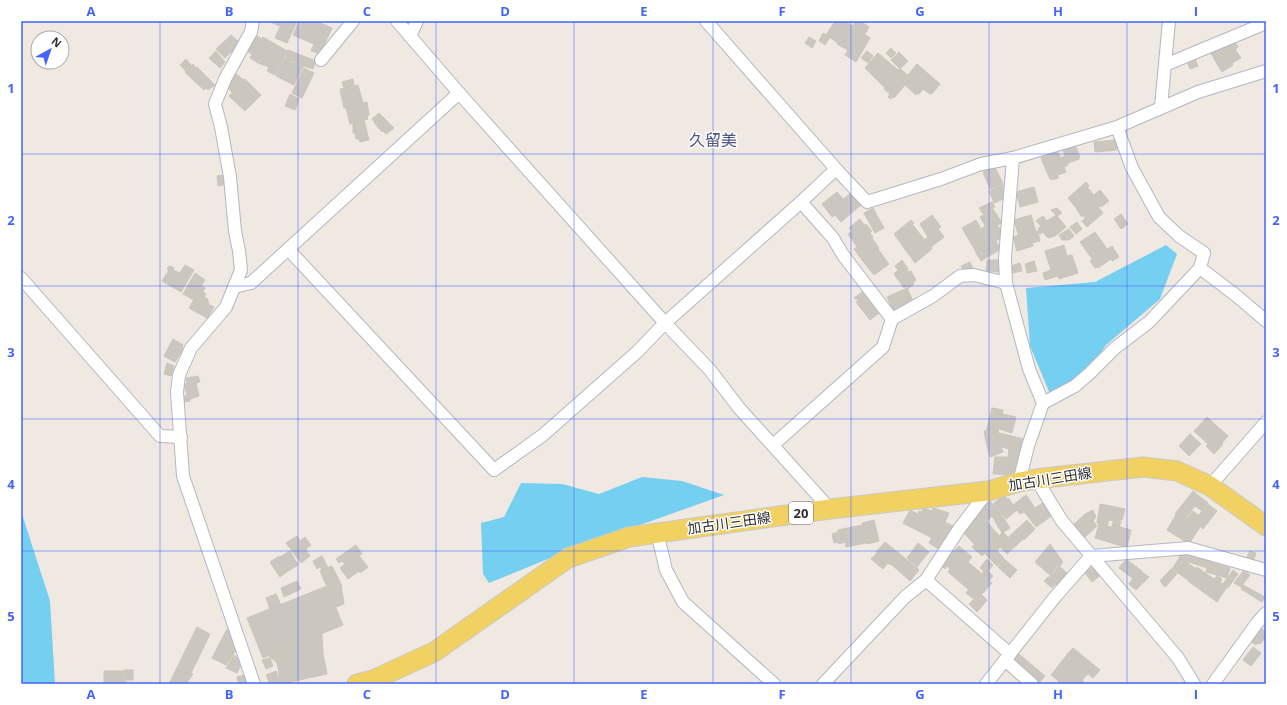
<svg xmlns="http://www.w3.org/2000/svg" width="1287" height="705" viewBox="0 0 1287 705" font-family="'Open Sans','Noto Sans JP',sans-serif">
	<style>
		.water { fill: #75cff0 }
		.building { fill: #cbc7bf; stroke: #cbc5ba }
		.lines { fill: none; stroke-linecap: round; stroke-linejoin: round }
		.minor-casing { stroke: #b4b7c1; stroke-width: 14 }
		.primary-casing { stroke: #c9c9c9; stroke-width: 21 }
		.minor { stroke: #fff; stroke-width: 12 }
		.primary { stroke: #f2d163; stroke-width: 19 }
		.grid { fill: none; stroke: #4264fb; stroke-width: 1; stroke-opacity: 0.55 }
		.labels { text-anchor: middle; stroke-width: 3; stroke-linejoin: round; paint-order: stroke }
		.shield { fill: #fff; stroke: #6d6d6d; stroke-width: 1 }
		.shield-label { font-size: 13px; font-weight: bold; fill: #2e2e2e }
		.street-label { font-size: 14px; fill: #2e2e2e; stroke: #fff }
		.quarter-label { font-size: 16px; fill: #4d5680; stroke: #fff }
		.neatline { fill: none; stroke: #4264fb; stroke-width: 1.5 }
		.grid-label { font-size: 13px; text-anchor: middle; font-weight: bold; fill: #4264fb }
	</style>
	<rect width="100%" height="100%" fill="#efe9e1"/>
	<g class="water">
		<polygon points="1166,245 1177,254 1160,299 1106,345 1077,387 1050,394 1030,346 1026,288 1095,282"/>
		<polygon points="642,477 682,481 724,495 570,550 489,583 483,574 481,523 504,517 521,483 562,484 599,494"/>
		<polygon points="21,511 50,601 55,684 21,684"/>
	</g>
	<g class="building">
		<polygon points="268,21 284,21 282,27"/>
		<polygon points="284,21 297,21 287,43 275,38 280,27 281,28"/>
		<polygon points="299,21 316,21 332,28 320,54 311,51 314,44 293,35"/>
		<polygon points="835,21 844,21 853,26 856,21 860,21 869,27 865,34 860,31 848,50 837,44 838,43 826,35"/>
		<polygon points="860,31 870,38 856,62 845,55"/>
		<polygon points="823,33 830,37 825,45 819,41"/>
		<polygon points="231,35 240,43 225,58 216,49"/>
		<polygon points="255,35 262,39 263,37 287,51 275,75 267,71 269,67 258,63 250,58 252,54 247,51"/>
		<polygon points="809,37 816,41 812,48 805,43"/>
		<polygon points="1232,38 1238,47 1235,49 1241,58 1232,63 1233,65 1222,72 1210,52"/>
		<polygon points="891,48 896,53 891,58 886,53"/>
		<polygon points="288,50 316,61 313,69 304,66 304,65 285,59"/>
		<polygon points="216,51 225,62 220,68 209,58"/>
		<polygon points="867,51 873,56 868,63 861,58"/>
		<polygon points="899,52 908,61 900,69 891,60"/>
		<polygon points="878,53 898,70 900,68 904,72 900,77 897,74 885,88 865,68"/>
		<polygon points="1194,57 1198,66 1190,69 1187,61"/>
		<polygon points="186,59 191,65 186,71 180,65"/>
		<polygon points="284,59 295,64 295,63 299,64 300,63 304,65 294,85 276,76"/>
		<polygon points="193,64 196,68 189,76 185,72"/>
		<polygon points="917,64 940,84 932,94 931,93 930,94 923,89 919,94 917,93 916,95 905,85 911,78 908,75"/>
		<polygon points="197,67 215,85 208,90 206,88 204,90 189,76"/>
		<polygon points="304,68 314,73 302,98 292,93"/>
		<polygon points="904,72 911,78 894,98 892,97 891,99 888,97 890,94 884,89 897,75 900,77"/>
		<polygon points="236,74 244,80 232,92 228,88"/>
		<polygon points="245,79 261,95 245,111 229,96"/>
		<polygon points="353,79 354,86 344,88 342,82"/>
		<polygon points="358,85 363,103 367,102 369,115 367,116 368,119 350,124 346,108 344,108 340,89"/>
		<polygon points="290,94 299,99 295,110 285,106"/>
		<polygon points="379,113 394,128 386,134 383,131 382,132 375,124 375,123 372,119"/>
		<polygon points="364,120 369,140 360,142 359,139 356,139 355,133 353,133 353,123"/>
		<polygon points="1116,140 1117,150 1095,152 1094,142"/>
		<polygon points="1074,146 1074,148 1076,147 1080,157 1079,159 1068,163 1063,150"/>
		<polygon points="1057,151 1061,158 1065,156 1068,165 1064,167 1066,172 1058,175 1058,178 1053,180 1053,179 1050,179 1041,158"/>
		<polygon points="995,167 1003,184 990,189 983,172"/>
		<polygon points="226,175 227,184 218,186 217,176"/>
		<polygon points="1086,182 1089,186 1087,187 1094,195 1100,190 1109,201 1101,207 1100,206 1098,207 1103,213 1087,227 1082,221 1085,218 1084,215 1082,217 1077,210 1077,209 1068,198"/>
		<polygon points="1003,185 1003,199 994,203 989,191"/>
		<polygon points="1034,187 1038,202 1020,207 1016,192"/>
		<polygon points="837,192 843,199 851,193 861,205 841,222 835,215 832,217 822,204"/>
		<polygon points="992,202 995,207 983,214 979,208"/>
		<polygon points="873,208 884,228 875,233 864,213"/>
		<polygon points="1057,208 1062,213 1057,216 1066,227 1055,236 1048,238 1043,232 1040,234 1038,229 1041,226 1036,221 1043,216 1047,221 1056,215 1051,210"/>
		<polygon points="993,209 1002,223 997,225 1003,233 1003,237 996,241 994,238 993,239 980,217"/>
		<polygon points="1121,214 1128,224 1121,229 1114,219"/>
		<polygon points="932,215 941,227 938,229 944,237 931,247 924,240 928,237 920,224"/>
		<polygon points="1031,215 1036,232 1019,237 1014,220"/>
		<polygon points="860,219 864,225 866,224 872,231 870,233 873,237 858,248 848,234 852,231 849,228"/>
		<polygon points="911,220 914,223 912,224 932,249 915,263 894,234"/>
		<polygon points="976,220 981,229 985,226 993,239 975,250 962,228"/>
		<polygon points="1077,222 1082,229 1076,234 1070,227"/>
		<polygon points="1069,229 1074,236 1069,240 1062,240 1059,235"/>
		<polygon points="1038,231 1040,241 1032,243 1033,246 1017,251 1013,237 1019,235 1019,237"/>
		<polygon points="1095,232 1107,249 1092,259 1080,242"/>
		<polygon points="872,238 879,248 862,260 854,249 857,247 858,248"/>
		<polygon points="994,239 1001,249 981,261 975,251"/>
		<polygon points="1064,245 1067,256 1072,255 1078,273 1059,279 1058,276 1045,280 1043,273 1051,270 1045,251"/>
		<polygon points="1112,246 1119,257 1112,261 1111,259 1098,268 1097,267 1095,268 1090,261"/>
		<polygon points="878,249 889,264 874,275 862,260"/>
		<polygon points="902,260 908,269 907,270 909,272 911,271 916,280 913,283 914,284 908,289 906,286 904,288 894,274 898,270 895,266"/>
		<polygon points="987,260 1000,260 1000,272 986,271"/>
		<polygon points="1034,261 1037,271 1027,273 1025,264"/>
		<polygon points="970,262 974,270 964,272 961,266"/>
		<polygon points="1020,263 1022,271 1013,273 1011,266"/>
		<polygon points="185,265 194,270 181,292 162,281 169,270 167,269 169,266 174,268 173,270 180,273"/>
		<polygon points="195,273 205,280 201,286 205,288 199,298 196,296 194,300 183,294"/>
		<polygon points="907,288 913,301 893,310 887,297"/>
		<polygon points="203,292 206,294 204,297 208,299 207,301 209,302 208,304 214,307 207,318 189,308 196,296 199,298"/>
		<polygon points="862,292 879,313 870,320 856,302 858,301 856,298 855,299 854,298"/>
		<polygon points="173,339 183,345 182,348 183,349 175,362 164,356"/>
		<polygon points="167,363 174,366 171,376 164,374"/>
		<polygon points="198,376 200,382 196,383 199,396 190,399 190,401 185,402 183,397 187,395 184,384 187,384 186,378"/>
		<polygon points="992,408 1003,410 998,433 986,432"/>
		<polygon points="1003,414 1016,417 1012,433 999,429"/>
		<polygon points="1207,417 1228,436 1222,443 1223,444 1214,454 1206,446 1208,444 1194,431"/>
		<polygon points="984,431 999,433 996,445 1001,447 1003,452 990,457 986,442"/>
		<polygon points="999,433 1024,439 1021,452 1019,452 1017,475 993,474 995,457 1008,457 1009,449 996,445"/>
		<polygon points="1190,434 1201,444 1189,456 1179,446"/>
		<polygon points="1193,491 1208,503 1202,511 1195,506 1186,518 1187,519 1193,511 1198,515 1193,521 1200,527 1189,544 1167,530 1176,515 1175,514"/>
		<polygon points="1004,495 1007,499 1008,498 1017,510 1006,519 994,503"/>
		<polygon points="1026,495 1035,508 1026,514 1024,512 1020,514 1013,505"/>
		<polygon points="989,500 997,508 1010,528 1002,533 992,516 982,527 987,533 975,545 962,531"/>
		<polygon points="1044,502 1053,515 1036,527 1026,514"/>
		<polygon points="1100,504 1125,509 1122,520 1113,518 1113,521 1109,520 1107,526 1097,523"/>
		<polygon points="1208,504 1217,511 1203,529 1194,521"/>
		<polygon points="923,508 932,511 933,508 949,513 945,522 941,520 932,538 903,523 910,510 918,514 919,511 922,512"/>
		<polygon points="1093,510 1096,517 1093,521 1097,526 1084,538 1073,525 1085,514"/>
		<polygon points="1114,519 1121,521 1115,544 1095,538 1099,524 1112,527"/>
		<polygon points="874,520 879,541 867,544 862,523"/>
		<polygon points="941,520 953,526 940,550 929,543"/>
		<polygon points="1027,520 1035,529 1024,540 1023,539 1007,554 999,546"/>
		<polygon points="987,521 992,528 987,533 982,527"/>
		<polygon points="862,525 866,543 846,547 845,542 839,544 838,542 834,543 832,534 838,532 838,530"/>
		<polygon points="1120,527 1131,530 1127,547 1115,544"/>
		<polygon points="992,528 1001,537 982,556 972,547"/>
		<polygon points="1003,532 1008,537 999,546 1000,547 999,548 995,544 1002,537 1000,535"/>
		<polygon points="297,536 310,556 301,563 286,543"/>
		<polygon points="305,537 311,545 306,549 300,541"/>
		<polygon points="885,542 900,554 890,565 876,552"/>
		<polygon points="918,543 929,552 917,567 907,558"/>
		<polygon points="994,544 999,549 997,551 1004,558 997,566 984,553"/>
		<polygon points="1050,544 1063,562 1060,566 1058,565 1050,575 1035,562"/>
		<polygon points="356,545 362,554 359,556 368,567 360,573 359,571 348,579 340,568 345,564 342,561 339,563 336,559"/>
		<polygon points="959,546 972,557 968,562 981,573 969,590 948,572 950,569 947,566 945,569 941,565 952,551 953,552"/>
		<polygon points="290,551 298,565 288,571 280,557"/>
		<polygon points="1250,551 1256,553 1253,562 1246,559"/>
		<polygon points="877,553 888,563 883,569 871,559"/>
		<polygon points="1181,553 1210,560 1210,562 1230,568 1227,578 1206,572 1207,568 1183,560 1179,557"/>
		<polygon points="900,554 919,570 910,581 891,564"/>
		<polygon points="279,556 288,571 280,577 270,562"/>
		<polygon points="322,556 328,568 322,570 320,567 317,569 313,561"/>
		<polygon points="1180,557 1196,569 1188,580 1172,569"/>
		<polygon points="987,559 993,565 988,571 993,576 989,581 992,583 982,594 981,594 975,600 966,593 984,571 980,568"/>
		<polygon points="1004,559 1017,570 1010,578 998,567"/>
		<polygon points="1126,559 1142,571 1135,580 1119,568"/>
		<polygon points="1094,565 1102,574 1092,582 1085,573"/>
		<polygon points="332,566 341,584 344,604 336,607 320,571"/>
		<polygon points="1059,566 1067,573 1057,585 1048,578"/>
		<polygon points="1197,567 1214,579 1217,576 1222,579 1220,582 1227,587 1217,602 1188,581"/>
		<polygon points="1171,569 1177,574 1165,587 1160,581"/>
		<polygon points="1233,570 1238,574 1228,588 1223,584"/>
		<polygon points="1244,570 1250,575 1241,587 1234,583"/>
		<polygon points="1142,572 1149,577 1136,590 1129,584 1133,578 1135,580"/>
		<polygon points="1048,577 1056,584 1052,588 1044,581"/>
		<polygon points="297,581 301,589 284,597 281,588"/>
		<polygon points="1243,585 1265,597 1262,602 1241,589"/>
		<polygon points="327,586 343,625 263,658 247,618"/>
		<polygon points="276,594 281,605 270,609 266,598"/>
		<polygon points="981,594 987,600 977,612 969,604 973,600 975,601"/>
		<polygon points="197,627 210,634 191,673 193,674 186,684 169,684"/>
		<polygon points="1261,628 1266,632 1264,636 1266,637 1260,644 1258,643 1256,645 1250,641"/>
		<polygon points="227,629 230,630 236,650 226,665 212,658"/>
		<polygon points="322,634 323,654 277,663 269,656"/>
		<polygon points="1253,647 1261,653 1251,666 1243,660"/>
		<polygon points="1073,648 1100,670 1093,678 1066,655"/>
		<polygon points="323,654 327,674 281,684 277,663"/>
		<polygon points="1019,654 1045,676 1039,683 1013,661"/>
		<polygon points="234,655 240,660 239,662 242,663 237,673 226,668"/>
		<polygon points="1066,656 1088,674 1082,680 1084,682 1082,684 1062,684 1051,675"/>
		<polygon points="270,658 273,666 266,669 262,660"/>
		<rect x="124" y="670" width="9" height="10"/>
		<polygon points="104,671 123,671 123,681 126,681 126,684 104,684"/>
		<polygon points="276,671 281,683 270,684 266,675"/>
		<polygon points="245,675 248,684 239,684 237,677"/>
	</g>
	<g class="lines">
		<g class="minor-casing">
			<g id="minor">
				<polyline points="253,21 251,32 225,79 215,104 221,127 230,177 235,231 239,251 241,270 226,307 191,348 179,375 177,392 183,476 254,684"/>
				<polyline points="397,21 459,93 665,323 710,370 739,408 830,509"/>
				<polyline points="706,21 836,169 867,202 941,179 981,164 1013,158 1117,127 1198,92 1266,71"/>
				<polyline points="410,36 417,21"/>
				<polyline points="321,60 353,21"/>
				<polyline points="1165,65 1266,23"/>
				<polyline points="1161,107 1169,21"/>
				<polyline points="1013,158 1005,258 1006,283 1029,369 1043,403 1028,446 1019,482"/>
				<polyline points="801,202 833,238 843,255 892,319"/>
				<polyline points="288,249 494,470 543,435 637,352 665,323 801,202 836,169"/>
				<polyline points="1200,268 1238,297 1266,321"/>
				<polyline points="21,278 160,436 181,437"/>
				<polyline points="234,287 251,283 459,93"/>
				<polyline points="1043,403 1075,386 1090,373 1115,348 1149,322 1200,268 1204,253 1179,236 1159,217 1132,168 1117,127"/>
				<polyline points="773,445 883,347 892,319 933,296 960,276 974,275 1006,283"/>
				<polyline points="1036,479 1062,521 1178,658 1194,684"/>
				<polyline points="1210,486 1266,422"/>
				<polyline points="657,532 666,570 683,602 774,684"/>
				<polyline points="926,580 1010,654"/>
				<polyline points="1005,660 1032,684"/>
				<polyline points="823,684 905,597 926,580 959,529 988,491"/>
				<polyline points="986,684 1055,597 1091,556 1188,548 1266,570"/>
				<polyline points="1213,684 1257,623 1266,613"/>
			</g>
		</g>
		<g class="primary-casing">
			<polyline id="primary" points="357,684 373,680 434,652 568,558 629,537 830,509 988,491 1019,482 1036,479 1143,467 1177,471 1210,486 1266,526"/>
		</g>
		<use href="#minor" class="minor"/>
		<use href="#primary" class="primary"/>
	</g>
	<path class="grid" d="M 160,21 L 160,684M 298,21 L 298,684M 436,21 L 436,684M 574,21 L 574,684M 713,21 L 713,684M 851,21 L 851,684M 989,21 L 989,684M 1127,21 L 1127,684M 21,154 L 1266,154M 21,286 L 1266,286M 21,419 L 1266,419M 21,551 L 1266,551"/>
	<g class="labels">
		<rect class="shield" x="789" y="502" width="24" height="22" rx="3"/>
		<g class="shield-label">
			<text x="801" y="518">20</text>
		</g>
		<g class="street-label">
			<text transform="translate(1050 479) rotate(-9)" y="5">加古川三田線</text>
			<text transform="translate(729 523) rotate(-8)" y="5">加古川三田線</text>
		</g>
		<g class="quarter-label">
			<text x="713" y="146">久留美</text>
		</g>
	</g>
	<rect width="1287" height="705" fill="none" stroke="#ffffff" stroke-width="44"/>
	<g transform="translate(50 50) rotate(40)"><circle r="19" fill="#ffffff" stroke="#ababab"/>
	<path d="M0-3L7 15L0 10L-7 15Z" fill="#4264fb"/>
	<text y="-6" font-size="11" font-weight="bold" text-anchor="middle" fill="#2e2e2e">N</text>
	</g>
	<rect x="22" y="22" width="1243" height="661" class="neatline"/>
	<g class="grid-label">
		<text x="91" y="16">A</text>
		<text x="229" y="16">B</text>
		<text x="367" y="16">C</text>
		<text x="505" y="16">D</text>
		<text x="644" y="16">E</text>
		<text x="782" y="16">F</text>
		<text x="920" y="16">G</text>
		<text x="1058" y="16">H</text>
		<text x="1196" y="16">I</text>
		<text x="11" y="93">1</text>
		<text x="1276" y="93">1</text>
		<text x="11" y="225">2</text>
		<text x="1276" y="225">2</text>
		<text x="11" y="357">3</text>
		<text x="1276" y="357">3</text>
		<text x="11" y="489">4</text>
		<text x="1276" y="489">4</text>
		<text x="11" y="621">5</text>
		<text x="1276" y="621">5</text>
		<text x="91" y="699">A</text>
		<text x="229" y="699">B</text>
		<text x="367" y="699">C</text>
		<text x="505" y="699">D</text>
		<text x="644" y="699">E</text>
		<text x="782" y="699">F</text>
		<text x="920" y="699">G</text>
		<text x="1058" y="699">H</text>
		<text x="1196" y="699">I</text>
	</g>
</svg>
